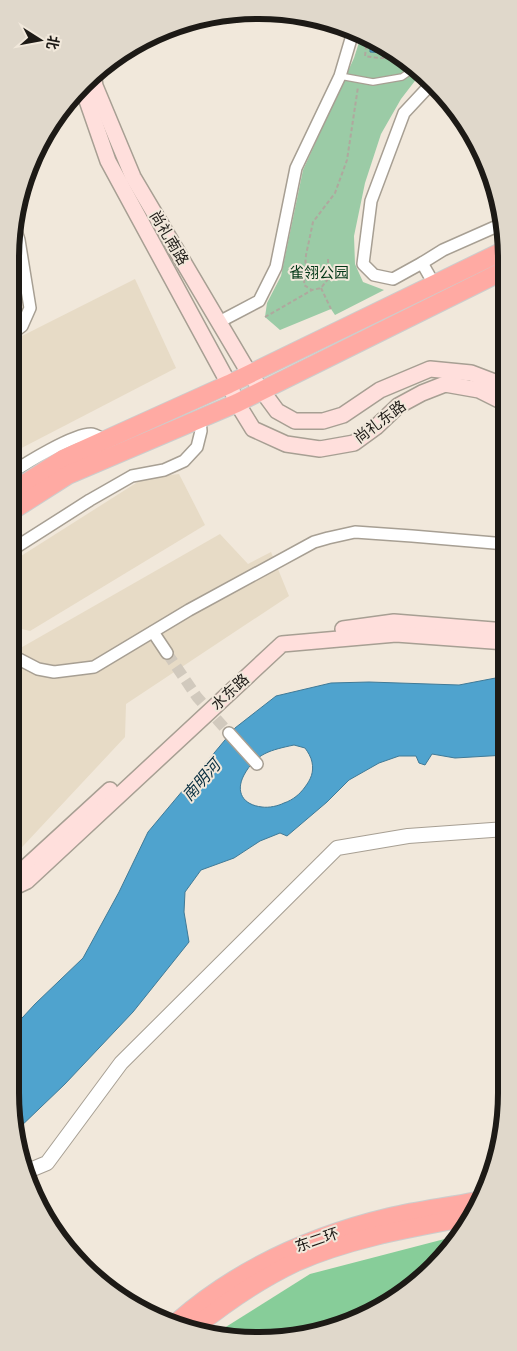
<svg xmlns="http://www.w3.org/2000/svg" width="517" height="1351" viewBox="0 0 517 1351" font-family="'Source Sans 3','Noto Sans SC',sans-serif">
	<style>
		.built { fill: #e7dbc6 }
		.green { fill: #9bcba6 }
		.forest { fill: #87cd99 }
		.water { fill: #4fa3ce; stroke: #407a97; fill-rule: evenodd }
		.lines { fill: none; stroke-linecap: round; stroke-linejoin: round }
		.minor-tunnel { stroke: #d1c9bd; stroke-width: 11; stroke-dasharray: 11 5.5; stroke-linecap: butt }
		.service-casing { stroke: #a79f93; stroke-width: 8 }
		.minor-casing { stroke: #a79f93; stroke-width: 14 }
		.tertiary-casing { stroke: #a79f93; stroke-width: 16 }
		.secondary-casing { stroke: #a79f93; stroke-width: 18 }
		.trunk-casing { stroke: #cdcdcc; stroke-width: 20 }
		.path { stroke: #afa89e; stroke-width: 2; stroke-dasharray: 4 2.5; stroke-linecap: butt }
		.service { stroke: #fff; stroke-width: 5.5 }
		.minor { stroke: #fff; stroke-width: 11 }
		.tertiary { stroke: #fff; stroke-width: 14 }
		.secondary { stroke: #ffdfdc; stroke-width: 15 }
		.trunk { stroke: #ffaaa3; stroke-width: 18 }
		.labels { text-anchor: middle; stroke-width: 4; stroke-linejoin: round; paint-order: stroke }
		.street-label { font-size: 15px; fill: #1d1a16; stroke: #f1e8db }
		.park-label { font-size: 15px; fill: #003615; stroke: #f1e8db }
		.water-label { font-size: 16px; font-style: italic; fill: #072e40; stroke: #f1e8db }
		.rim { fill: none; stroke: #1d1a16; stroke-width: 6 }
	</style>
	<rect width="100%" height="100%" fill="#f1e8db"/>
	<g class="built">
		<polygon points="135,279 176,368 10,454 10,342"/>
		<polygon points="179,474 205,525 30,631 10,626 10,563 144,478"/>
		<polygon points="220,534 248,564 271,552 289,596 126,704 125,737 10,860 10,654"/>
	</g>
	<polygon class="green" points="361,36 396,52 421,73 401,99 381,134 365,183 354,236 355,264 363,282 384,290 335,315 331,309 280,330 265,317 267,303 281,276 303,170 354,58"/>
	<polygon class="forest" points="460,1235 456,1244 396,1299 307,1336 226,1339 213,1335 310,1274"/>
	<g class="water">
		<polygon points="374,42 396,52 386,53 370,52 370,43"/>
		<path d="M 506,676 L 506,755 L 455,758 L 432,754 L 425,765 L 419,763 L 416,756 L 399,756 L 379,763 L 349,780 L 327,802 L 287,836 L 280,833 L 260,841 L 234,858 L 201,870 L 185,892 L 184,912 L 189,942 L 133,1012 L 65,1084 L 16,1131 L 10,1092 L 10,1031 L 35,1004 L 83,958 L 119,892 L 148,832 L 235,728 L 276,696 L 331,683 L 369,682 L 459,685 ZM 294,745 L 305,748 C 308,752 311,757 312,762 C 314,772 311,779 305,787 C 300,794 293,800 284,803 C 278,806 269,808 262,807 C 243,805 235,792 244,775 C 256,753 271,750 294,745 Z"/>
	</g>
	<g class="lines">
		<polyline class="minor-tunnel" points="167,653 197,697 229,733"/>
		<g class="service-casing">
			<polyline id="service" points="340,76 373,82 402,77 415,68"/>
		</g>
		<g class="minor-casing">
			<g id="minor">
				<polyline points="432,83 404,113 371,201 363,264 374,275 393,279 422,263 443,250 504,223"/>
				<polyline points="422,263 434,284"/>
				<polyline points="219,322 259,301 276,267 296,168 340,76 353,32"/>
				<polyline points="10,335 22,326 30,308 19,240 14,225"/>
				<path d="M 10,474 C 26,463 73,434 91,434 C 95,434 101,438 105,440"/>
				<polyline points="10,551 90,500 132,476 164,470 184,461 197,447 201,431 200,418"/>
				<polyline points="153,632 167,653"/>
				<polyline points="11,655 38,669 54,672 94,667 189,610 314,542 328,538 355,532 412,536 506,544"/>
				<polyline points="229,733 257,764"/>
			</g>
		</g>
		<g class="tertiary-casing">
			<polyline id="tertiary" points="23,1173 47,1163 121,1063 337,848 408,836 506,829"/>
		</g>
		<g class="secondary-casing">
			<g id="secondary">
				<polyline points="94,79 95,86 133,177 249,373 277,411 295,421 323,421 343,415 380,390 430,369 471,373 505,386"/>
				<polyline points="83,89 108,161 229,384 237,403 253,429 286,444 320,449 354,443 376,427 398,406 422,393 445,384 479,390 505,403"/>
				<polyline points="343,629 394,622 506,631"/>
				<polyline points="10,879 14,878 110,790"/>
				<polyline points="10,889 27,881 282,644 396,634 506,642"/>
			</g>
		</g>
		<g class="trunk-casing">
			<g id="trunk">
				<polyline points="10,493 63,459 229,384 505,250"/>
				<polyline points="10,512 68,475 237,403 505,270"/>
				<path d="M 177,1322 C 239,1268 310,1236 390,1217 C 419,1210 448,1207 477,1201"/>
				<path d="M 194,1328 C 225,1303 260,1279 296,1262 C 351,1238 411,1228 469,1217"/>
			</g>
		</g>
		<g class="path">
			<path d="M 367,39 L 365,56 C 377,58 388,60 399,54"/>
			<polyline points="328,259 328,279 321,288 312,290 304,285 306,255 313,222 335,193 347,160 358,87"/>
			<polyline points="321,288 331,309"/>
			<polyline points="265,317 312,290"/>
		</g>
		<use href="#service" class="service"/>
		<use href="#minor" class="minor"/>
		<use href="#tertiary" class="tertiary"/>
		<use href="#secondary" class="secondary"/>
		<use href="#trunk" class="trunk"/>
	</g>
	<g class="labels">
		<g class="street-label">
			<text transform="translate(169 238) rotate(59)" y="5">尚礼南路</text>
			<text transform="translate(380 422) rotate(-37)" y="5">尚礼东路</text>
			<text transform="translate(230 692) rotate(-43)" y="5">水东路</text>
			<text transform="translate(317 1240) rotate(-19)" y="5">东二环</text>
		</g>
		<g class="park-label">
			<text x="319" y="278">雀翎公园</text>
		</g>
		<g class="water-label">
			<text transform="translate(201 780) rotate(-49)" y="6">南明河</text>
		</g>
	</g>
	<path d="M0 0H517V1351H0ZM258 19H259A239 239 0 0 1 498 258V1093A239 239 0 0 1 259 1332H258A239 239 0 0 1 19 1093V258A239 239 0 0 1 258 19Z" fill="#e0d8cb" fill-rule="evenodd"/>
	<path class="rim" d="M258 19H259A239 239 0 0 1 498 258V1093A239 239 0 0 1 259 1332H258A239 239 0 0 1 19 1093V258A239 239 0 0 1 258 19Z"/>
	<g transform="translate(40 40) rotate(101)" stroke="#f1e8db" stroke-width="4" paint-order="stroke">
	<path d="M0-4L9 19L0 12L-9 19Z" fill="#1d1a16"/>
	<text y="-8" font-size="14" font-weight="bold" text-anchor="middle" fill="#1d1a16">北</text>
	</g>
</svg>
